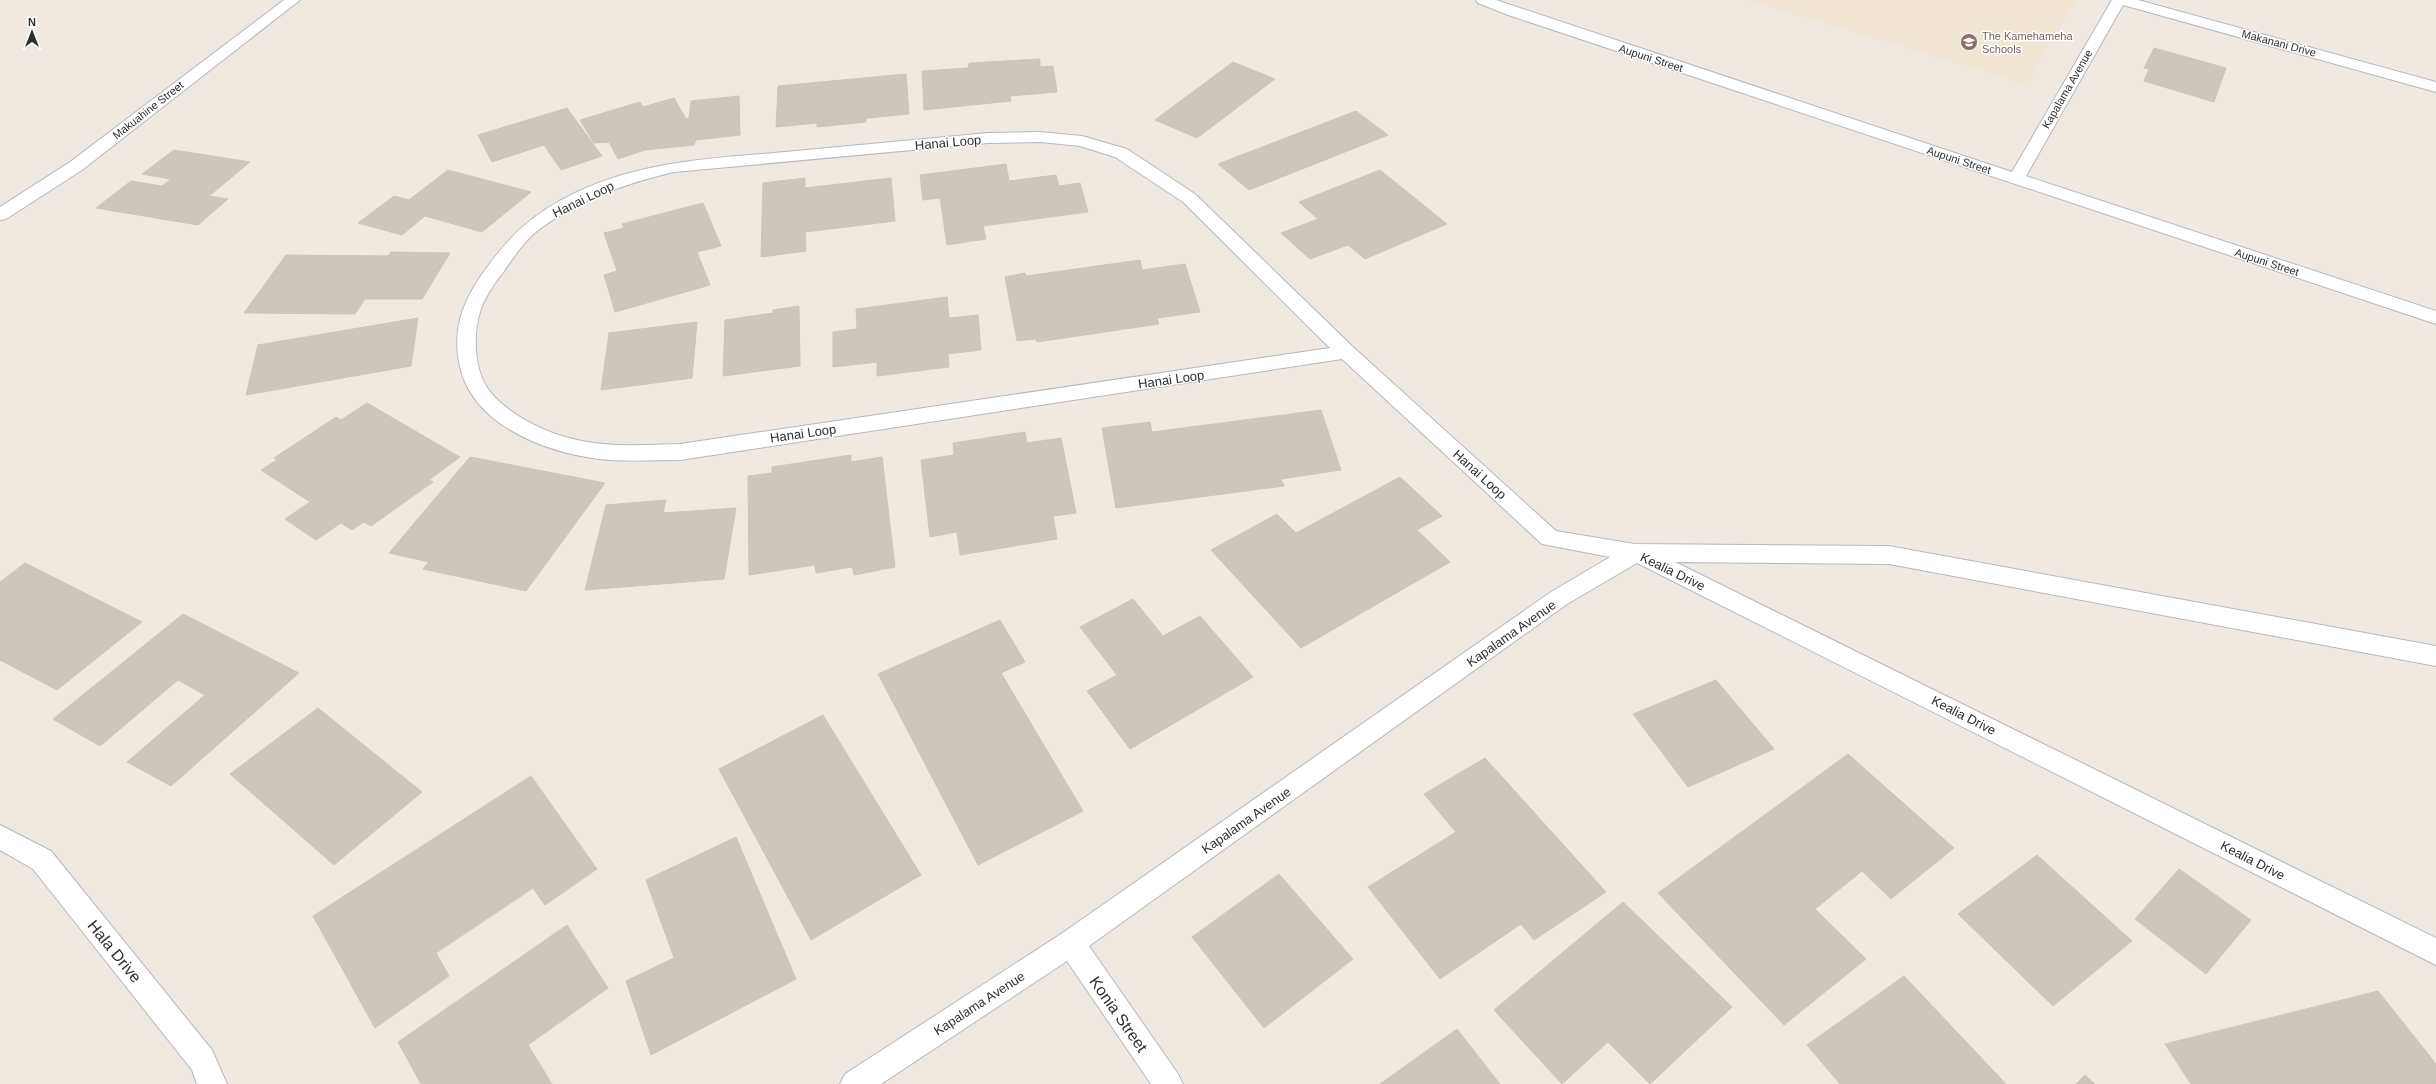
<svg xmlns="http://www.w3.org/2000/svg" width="2436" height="1084" viewBox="0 0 2436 1084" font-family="Arial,sans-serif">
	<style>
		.education { fill: #f0e6d1 }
		.building { fill: #cbc7bf; stroke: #cbc5ba }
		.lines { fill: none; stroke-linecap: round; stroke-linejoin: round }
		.minor-casing { stroke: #b4b7c1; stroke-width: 2 }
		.minor { fill: #fff; fill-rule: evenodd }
		.labels { text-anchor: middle; stroke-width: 3; stroke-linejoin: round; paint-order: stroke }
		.far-education-label { font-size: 11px; fill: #785e54; stroke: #fff; text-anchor: start }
		.far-street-label { font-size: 11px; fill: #2e2e2e; stroke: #fff }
		.street-label { font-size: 13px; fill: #2e2e2e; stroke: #fff }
		.near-street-label { font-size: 16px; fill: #2e2e2e; stroke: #fff }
	</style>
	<rect width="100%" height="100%" fill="#efe9e1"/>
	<polygon class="education" points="1748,0 2077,0 2026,84"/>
	<g class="building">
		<polygon points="2154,48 2226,68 2214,102 2144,81 2149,69 2144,68"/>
		<polygon points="1040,59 1040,67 1053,66 1057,92 1010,96 1011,101 924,110 922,71 968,68 969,63"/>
		<polygon points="1233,62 1275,79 1197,138 1155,120"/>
		<polygon points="906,74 909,114 776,127 778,86"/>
		<polygon points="739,96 740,135 696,140 694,145 645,150 618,159 609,142 594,143 580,120 640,102 643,107 674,98 686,119 689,118 691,101"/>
		<polygon points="567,108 602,156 561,170 544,145 492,162 478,135"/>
		<polygon points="1356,111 1388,135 1249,190 1218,164"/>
		<polygon points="866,118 866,122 817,127 817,123"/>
		<polygon points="174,150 250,162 209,196 228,199 198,225 96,208 131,181 162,186 171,179 142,174"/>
		<polygon points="1006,164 1009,181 1056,175 1059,186 1080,183 1088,212 983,226 986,239 947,245 940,198 923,200 920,175"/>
		<polygon points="448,170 531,192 482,232 425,216 402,235 358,223 394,196 409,200"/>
		<polygon points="1380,170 1447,224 1365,259 1348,245 1310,259 1281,233 1318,219 1299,202"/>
		<polygon points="805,178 805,188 891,178 895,221 805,232 806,251 761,257 763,183"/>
		<polygon points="703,203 721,246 697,252 710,285 615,312 604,275 617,271 604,233 624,228 622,224"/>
		<polygon points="391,252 450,253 422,299 365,299 355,314 244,313 286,255 388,256"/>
		<polygon points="1140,260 1142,270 1185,264 1200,312 1157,318 1159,324 1037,342 1036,339 1017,341 1005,277 1025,273 1026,276"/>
		<polygon points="947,297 949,318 978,315 981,350 948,354 949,367 877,376 877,362 833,367 833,332 857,329 856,309"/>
		<polygon points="799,306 800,366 723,376 725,320 773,313 773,310"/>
		<polygon points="418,318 411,366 246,395 258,345"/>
		<polygon points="697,322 692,378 601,390 609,333"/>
		<polygon points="367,403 460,457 429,480 433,482 371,526 364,522 352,530 341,523 316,540 285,519 310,502 261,470 277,460 274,458 336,417 341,420"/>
		<polygon points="1321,410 1341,470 1281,479 1284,486 1116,508 1102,428 1150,422 1152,432"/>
		<polygon points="1025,432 1027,443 1061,438 1076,513 1053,516 1057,539 960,555 957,532 930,537 921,460 954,455 953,443"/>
		<polygon points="851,455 851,462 882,457 895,567 854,575 852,564 852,567 816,573 815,565 749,575 748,476 772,473 772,467"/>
		<polygon points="470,457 605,483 526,591 423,569 429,562 389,553"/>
		<polygon points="1400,477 1442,516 1417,530 1450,562 1301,648 1211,550 1277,514 1296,533"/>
		<polygon points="666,500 663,513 736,508 724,579 585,590 606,505"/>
		<polygon points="25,563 142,622 57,690 0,660 0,582"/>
		<polygon points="1133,599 1163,636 1200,616 1253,677 1130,749 1087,691 1117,675 1080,627"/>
		<polygon points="183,614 299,673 171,786 127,762 205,695 178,680 100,746 53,719"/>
		<polygon points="1000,620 1025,662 1001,673 1083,811 978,865 878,674"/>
		<polygon points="1716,680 1774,749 1688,787 1633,714"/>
		<polygon points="318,708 422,792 334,865 230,774"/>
		<polygon points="823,715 921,875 811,940 719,769"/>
		<polygon points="1848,754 1954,848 1891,899 1862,871 1815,909 1866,959 1784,1025 1658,893"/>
		<polygon points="1485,758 1606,892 1534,940 1521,924 1440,979 1368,887 1456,832 1424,794"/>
		<polygon points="531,776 597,869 545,905 533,888 436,953 449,976 375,1028 313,916"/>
		<polygon points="736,837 796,979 651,1055 626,981 674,958 646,880"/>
		<polygon points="2037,855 2132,941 2053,1006 1958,914"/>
		<polygon points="2179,869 2251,920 2206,974 2135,919"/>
		<polygon points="1279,874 1353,959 1264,1028 1192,937"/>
		<polygon points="1623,902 1732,1007 1650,1084 1608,1042 1562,1084 1494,1010"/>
		<polygon points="567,925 608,988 528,1045 552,1084 421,1084 398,1042"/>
		<polygon points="1904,976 2006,1084 1840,1084 1807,1045"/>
		<polygon points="2378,991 2436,1064 2436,1084 2191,1084 2165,1044"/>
		<polygon points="1457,1029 1500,1084 1380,1084"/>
		<polygon points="2085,1075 2095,1084 2076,1084"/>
	</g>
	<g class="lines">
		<g class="minor-casing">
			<g id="minor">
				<polygon points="284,0 300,0 82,170 6,219 0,220 0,207 70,162"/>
				<polygon points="1476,0 1496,0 2012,172 2112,0 2138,0 2436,82 2436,92 2123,5 2026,176 2436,311 2436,324 1508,15 1478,3"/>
				<path d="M 1040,132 L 1082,136 L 1127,149 L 1195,194 L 1353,347 L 1556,531 L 1635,544 L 1889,546 L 2436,646 L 2436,666 L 1889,564 L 1675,562 L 2436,938 L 2436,965 L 1637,563 L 1567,604 L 1089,946 L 1178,1074 L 1183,1084 L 1151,1084 L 1067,961 L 881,1084 L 840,1084 L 845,1074 L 1061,934 L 1551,592 L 1610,557 L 1542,544 L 1342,359 L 680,460 C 653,460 626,462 599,459 C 543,452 470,424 459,362 C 453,330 462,304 480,277 C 509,236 531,214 577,192 C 643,161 714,158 785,152 C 853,146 920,139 988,133 ZM 1040,142 L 1080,146 L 1115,157 L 1183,202 L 1330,348 L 680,444 C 643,445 605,448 569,438 C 542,431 510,415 491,393 C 474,373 472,334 481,309 C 486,295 495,283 504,271 C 515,255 526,239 541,228 C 581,199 627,183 674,172 L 988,143 Z"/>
				<polygon points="0,825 51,851 212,1050 227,1084 197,1084 192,1070 33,869 0,850"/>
			</g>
		</g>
		<use href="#minor" class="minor"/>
	</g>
	<defs>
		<g id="school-disc" transform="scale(0.9)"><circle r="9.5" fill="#8d6e63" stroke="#fff"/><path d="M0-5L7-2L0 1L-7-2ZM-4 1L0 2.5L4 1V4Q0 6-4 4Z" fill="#fff"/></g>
	</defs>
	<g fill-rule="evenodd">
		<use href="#school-disc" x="1969" y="42"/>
	</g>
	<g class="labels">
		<g class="far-education-label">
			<text x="1982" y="40">The Kamehameha<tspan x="1982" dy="13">Schools</tspan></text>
		</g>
		<g class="far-street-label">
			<text transform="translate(2279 43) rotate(15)" y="4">Makanani Drive</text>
			<text transform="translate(1651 58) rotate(18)" y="4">Aupuni Street</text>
			<text transform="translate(2067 89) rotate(-60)" y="4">Kapalama Avenue</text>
			<text transform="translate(148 110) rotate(-38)" y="4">Makuahine Street</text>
			<text transform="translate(1959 160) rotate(18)" y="4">Aupuni Street</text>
			<text transform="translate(2267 262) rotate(18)" y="4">Aupuni Street</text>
		</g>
		<g class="street-label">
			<text transform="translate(948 142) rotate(-5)" y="5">Hanai Loop</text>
			<text transform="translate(583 199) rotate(-26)" y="5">Hanai Loop</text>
			<text transform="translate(1171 379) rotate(-8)" y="5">Hanai Loop</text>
			<text transform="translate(803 433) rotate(-8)" y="5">Hanai Loop</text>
			<text transform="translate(1480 474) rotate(42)" y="5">Hanai Loop</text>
			<text transform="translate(1673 571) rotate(26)" y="5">Kealia Drive</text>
			<text transform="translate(1511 633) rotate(-35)" y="5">Kapalama Avenue</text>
			<text transform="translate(1964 715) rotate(27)" y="5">Kealia Drive</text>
			<text transform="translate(1246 820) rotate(-35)" y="5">Kapalama Avenue</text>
			<text transform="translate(2253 860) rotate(27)" y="5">Kealia Drive</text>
			<text transform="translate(979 1003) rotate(-33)" y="5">Kapalama Avenue</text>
		</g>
		<g class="near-street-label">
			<text transform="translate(115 951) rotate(51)" y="6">Hala Drive</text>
			<text transform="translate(1119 1014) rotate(55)" y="6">Konia Street</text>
		</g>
	</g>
	<g transform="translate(32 32)" stroke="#ffffff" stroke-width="3" paint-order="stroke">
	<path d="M0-3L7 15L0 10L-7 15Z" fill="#2e2e2e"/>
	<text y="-6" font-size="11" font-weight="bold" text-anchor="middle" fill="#2e2e2e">N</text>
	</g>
</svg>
